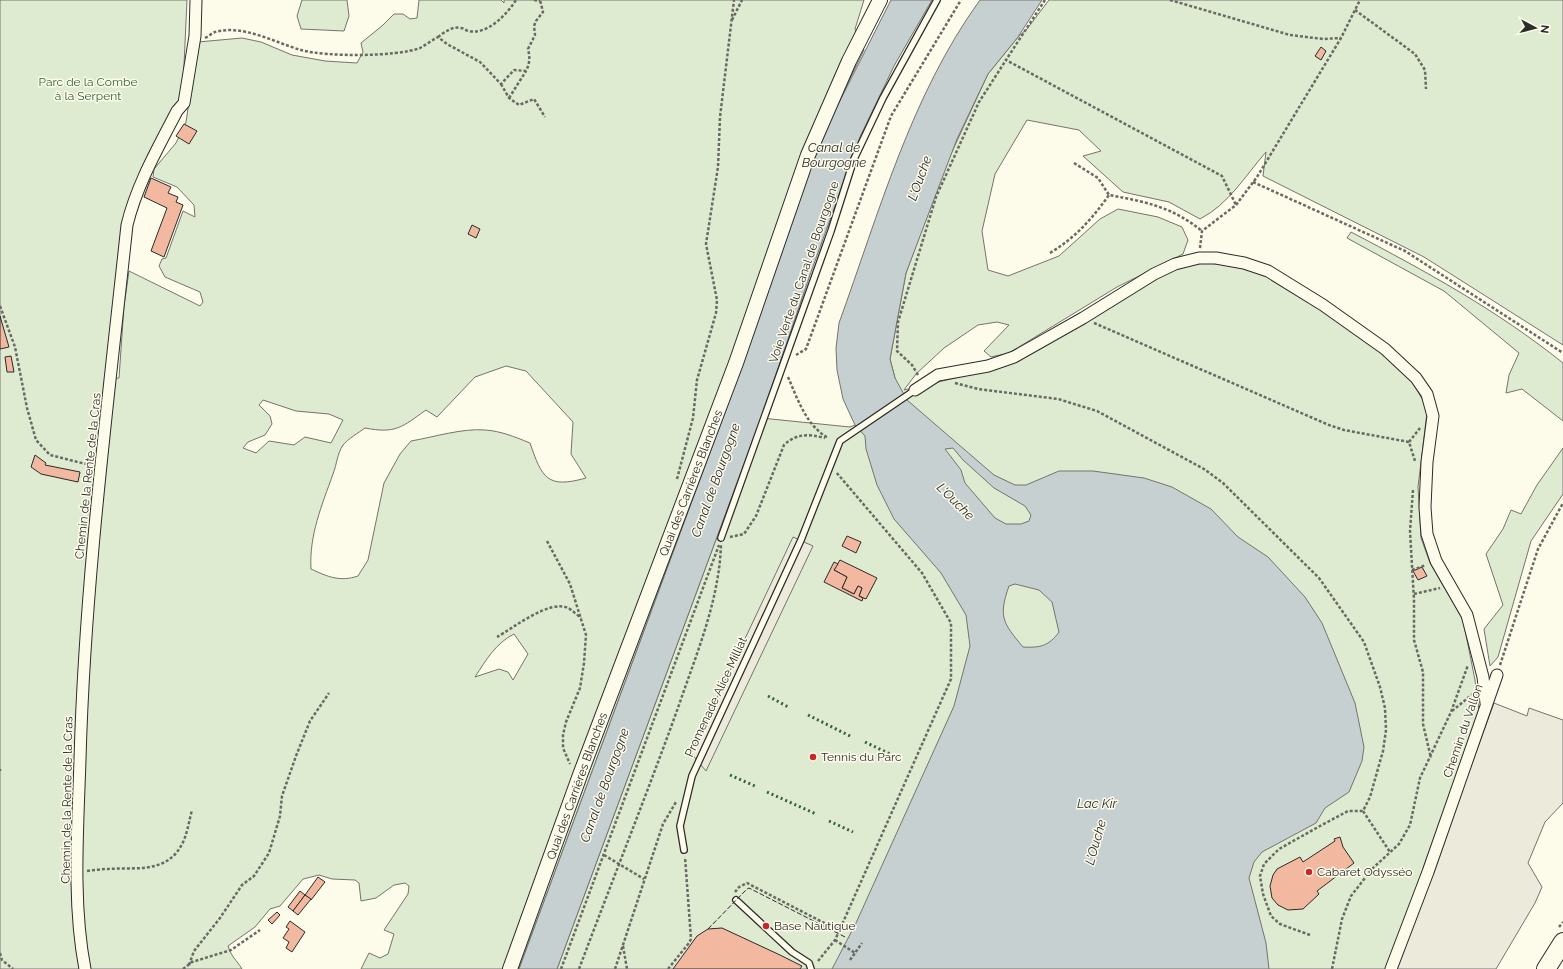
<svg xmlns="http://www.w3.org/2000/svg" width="1563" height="969" viewBox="0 0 1563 969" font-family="Raleway,sans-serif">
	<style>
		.green { fill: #deebd1; stroke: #74746e; fill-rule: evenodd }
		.parking { fill: #eceadb; stroke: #74746e }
		.water { fill: #c7d0d0; stroke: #74746e; fill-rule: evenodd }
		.building { fill: #f2b8a0; stroke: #2b2b2b }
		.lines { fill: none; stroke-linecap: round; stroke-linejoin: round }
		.service-casing { stroke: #2b2b2b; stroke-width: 8 }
		.minor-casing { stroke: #2b2b2b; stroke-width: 13 }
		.tertiary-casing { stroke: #2b2b2b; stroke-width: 16 }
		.primary-casing { stroke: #2b2b2b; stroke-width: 20 }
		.path { stroke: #6a6964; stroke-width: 2.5; stroke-dasharray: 3 2; stroke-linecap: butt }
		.service { stroke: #fdfbea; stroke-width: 5.5 }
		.minor { stroke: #fdfbea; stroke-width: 11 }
		.tertiary { stroke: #fdfbea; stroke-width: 14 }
		.primary { stroke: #fdfbea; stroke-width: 18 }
		.hedge { stroke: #34623c; stroke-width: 3; stroke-dasharray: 2 3; stroke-linecap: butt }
		.fence { stroke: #2b2b2b; stroke-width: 1; stroke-dasharray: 5 2; stroke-linecap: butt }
		.poi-dot { fill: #c62828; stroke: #fdfbea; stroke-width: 1.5 }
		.labels { text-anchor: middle; stroke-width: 3; stroke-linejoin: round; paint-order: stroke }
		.park-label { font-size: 12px; fill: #34623c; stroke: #fdfbea }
		.street-label { font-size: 12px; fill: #2b2b2b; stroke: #fdfbea }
		.poi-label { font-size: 12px; fill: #2b2b2b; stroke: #fdfbea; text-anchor: start }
		.water-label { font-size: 13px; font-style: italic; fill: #2b2b2b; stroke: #fdfbea }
	</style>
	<rect width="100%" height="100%" fill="#fdfbea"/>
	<g class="green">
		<path d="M 0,0 L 187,0 L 183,87 L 177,111 L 133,191 L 106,379 L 119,378 L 124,306 L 129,271 L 200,306 L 203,302 L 200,292 L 165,277 L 159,266 L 162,259 L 166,258 L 183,211 L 195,217 L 194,205 L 177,187 L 153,177 L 154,169 L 176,143 L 186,122 L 198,42 L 242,38 L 261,42 L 292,55 L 325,61 L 357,63 L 363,52 L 361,43 L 383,25 L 394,14 L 403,14 L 410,19 L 417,18 L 419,0 L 501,0 L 504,3 L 504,0 L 864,0 L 855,29 L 864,50 L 817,146 L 732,393 L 519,969 L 361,969 L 369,953 L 380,958 L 388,954 L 394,934 L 384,930 L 408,894 L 409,886 L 405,883 L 394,885 L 376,898 L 361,901 L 359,883 L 355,880 L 332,879 L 319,875 L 303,879 L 280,906 L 270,909 L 255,927 L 228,946 C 232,958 236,959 242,969 L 0,969 ZM 506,366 L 526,371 L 573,422 L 571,454 L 586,478 C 547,489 542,478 530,443 C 515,437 501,431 485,430 C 463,428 434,437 411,441 L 400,454 L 384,483 L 368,560 L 358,576 C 340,582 328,577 311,569 C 309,535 322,505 333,474 C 337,464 337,454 343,445 C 348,439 358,433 365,428 C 396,434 402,427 426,410 L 437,417 L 475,377 ZM 263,400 L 296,411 L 329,414 L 343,420 L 331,443 L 305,437 L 294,445 L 269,441 L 256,453 L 243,448 L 248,442 L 265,435 L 272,424 L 270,416 L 259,405 ZM 514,634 L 528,654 L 513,680 L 508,672 L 499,669 L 475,677 C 486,660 496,643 514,634 Z"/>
		<polygon points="302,0 347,0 349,16 344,31 301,29 297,16"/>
		<path d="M 1049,0 L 1563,0 L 1563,345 L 1424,257 L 1263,176 L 1266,152 C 1245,176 1229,204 1200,219 L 1169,202 L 1123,192 L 1083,156 L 1101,151 L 1079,130 L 1027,120 L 995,174 L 982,231 L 988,270 L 1008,276 L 1059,256 L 1100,219 L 1118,209 L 1158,217 L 1182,227 L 1188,240 L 1183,254 L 1117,287 L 1009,353 L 991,357 L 984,351 L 1009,325 L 997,322 L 978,325 L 944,348 L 916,374 L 904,390 L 998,368 L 1167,272 L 1183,266 L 1205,263 L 1231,265 L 1261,274 L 1278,281 L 1365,339 L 1409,376 L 1425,404 L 1427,412 L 1418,487 L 1421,538 L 1430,563 L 1463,620 L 1475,680 L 1480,717 L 1386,969 L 557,969 L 761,418 L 850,427 L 855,425 L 895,378 L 890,359 L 906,273 L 944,169 L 988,74 L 1018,37 L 1027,29 Z"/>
		<path d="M 1351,232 C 1425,271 1497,310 1563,363 L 1563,421 L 1522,389 L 1506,393 L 1509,375 L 1519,353 L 1444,291 L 1347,238 Z"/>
		<polygon points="1563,448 1563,494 1531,541 1498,657 1490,666 1484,629 1503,605 1486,554 1503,529 1511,510 1521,514 1537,485"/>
	</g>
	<g class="parking">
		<polygon points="793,537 813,546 706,771 691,753"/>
		<polygon points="1494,703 1527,716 1529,708 1563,720 1563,803 1545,822 1528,863 1542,887 1535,903 1496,969 1397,969"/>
	</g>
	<g class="water">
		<polygon points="891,0 932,0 894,66 860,137 810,275 761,418 557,969 519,969 732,393 817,146"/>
		<path d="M 980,0 L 1042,0 L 1018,37 L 988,74 L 957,139 L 906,273 L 890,359 L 895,378 L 907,400 L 994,475 L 1015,485 L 1026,485 L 1059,471 L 1093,471 L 1144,478 L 1172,487 L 1211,509 L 1238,537 L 1268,557 L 1305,597 L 1322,623 L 1355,703 L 1364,747 L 1362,761 L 1349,792 L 1325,808 L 1316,823 L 1262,852 L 1254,862 L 1249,878 L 1266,943 L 1269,969 L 832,969 L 856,923 L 954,706 L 970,646 L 966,615 L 941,573 L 894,519 L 877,485 L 866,449 L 865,436 L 855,425 L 843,399 L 837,370 L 836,348 L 839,323 C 879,213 911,95 980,0 ZM 953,448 L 963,460 L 994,488 L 1025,506 L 1031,515 L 1029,521 L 1021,524 L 1006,524 L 995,518 L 965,483 L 961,470 L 945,449 ZM 1015,584 L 1039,590 L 1052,602 L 1059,632 C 1049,646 1040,648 1023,647 C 1003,623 998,617 1009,586 Z"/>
	</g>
	<g class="building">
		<polygon points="1321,47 1326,51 1321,60 1315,56"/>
		<polygon points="184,124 197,131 189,144 176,136"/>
		<polygon points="151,178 171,187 168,193 178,197 176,202 183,205 164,257 151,251 167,208 144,197"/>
		<polygon points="472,225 480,229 476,238 468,234"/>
		<polygon points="0,316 9,347 0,349"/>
		<polygon points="11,356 14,372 7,372 5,357"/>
		<polygon points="35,455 46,463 45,465 80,472 78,482 41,474 31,467"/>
		<polygon points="847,536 861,542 856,553 842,546"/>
		<polygon points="840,560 877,578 866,599 859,596 862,588 858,586 854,594 842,588 847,577 834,570"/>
		<polygon points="834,562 838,564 834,570 847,577 842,588 854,594 858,586 862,588 859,596 863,598 862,601 824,582"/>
		<polygon points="1422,567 1427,576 1418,580 1413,571"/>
		<polygon points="1340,837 1343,847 1354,863 1317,891 1319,894 1303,909 1288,910 1278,905 1272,898 1270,886 1273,875 1277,869 1300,857 1303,862 1335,841 1334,839"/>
		<polygon points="318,877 325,882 311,900 305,895"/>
		<polygon points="300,891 305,895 293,911 288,907"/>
		<polygon points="305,895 311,899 298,915 293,911"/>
		<polygon points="277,912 280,915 272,924 268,920"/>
		<polygon points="290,921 305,932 292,952 286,948 289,942 283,938 289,929 286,927"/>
		<polygon points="722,928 780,955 802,966 800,969 673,969 697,936 708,929"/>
	</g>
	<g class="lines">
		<g class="service-casing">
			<g id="service">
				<polyline points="721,538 831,231 854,159 883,98 937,0"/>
				<polyline points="684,850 680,826 692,776 801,540 840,441 915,390"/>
				<polyline points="736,900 792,952 809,963 811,969"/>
			</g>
		</g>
		<g class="minor-casing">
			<g id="minor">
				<polyline points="915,390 938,375 988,366 1014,357 1083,318 1154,274 1175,264 1199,258 1216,258 1244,263 1268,271 1323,305 1385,349 1416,378 1427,394 1433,416 1427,462 1425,507 1427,534 1436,561 1467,615 1483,677 1486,703"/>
				<path d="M 85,969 C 72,902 78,827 80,759 C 85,580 108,403 127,225 C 137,184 158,148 177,111 L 184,103 L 195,36 L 196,0"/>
				<polyline points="1391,969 1428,872 1497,675"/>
			</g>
		</g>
		<g class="tertiary-casing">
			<polyline id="tertiary" points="510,969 580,775 736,363 808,155 849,61 880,0"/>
		</g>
		<g class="primary-casing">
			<polyline id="primary" points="1546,969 1563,942"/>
		</g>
		<g class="path">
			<polyline points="534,0 540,1"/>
			<polyline points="1045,0 1006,60 1222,176 1236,205"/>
			<polyline points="1170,0 1290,35 1323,39 1341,38"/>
			<polyline points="1355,10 1415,54 1425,70 1426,89"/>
			<polyline points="732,20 742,0"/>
			<path d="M 438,37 C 445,32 452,26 461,28 C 464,28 466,31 469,31 C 488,35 507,14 516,0"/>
			<path d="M 205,38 C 209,36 212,33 215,32 C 243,24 276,43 301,50 C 326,57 396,57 420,48 C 426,45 432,40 438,37 L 447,44 L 480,62 L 501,84 L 514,70 L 526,71 C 530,63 530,57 528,49 L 535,35 L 534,26 L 536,21 L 543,12 L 540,0"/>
			<polyline points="501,84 509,98 519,105 534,99 545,117"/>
			<polyline points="509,98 526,71"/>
			<path d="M 1074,163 L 1098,178 L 1109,195 C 1147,202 1172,207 1202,231"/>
			<polyline points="1253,182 1405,251 1563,353"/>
			<polyline points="1200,248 1202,231 1236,205 1257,177 1341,38 1360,0"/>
			<path d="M 1050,253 C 1075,238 1092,219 1109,195"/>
			<polyline points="0,306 15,347 27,408 36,440 50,455 90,465"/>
			<polyline points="1094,323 1329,425 1344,430 1409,442 1415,461"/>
			<polyline points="796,355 806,349 891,116 961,0"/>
			<polyline points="918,375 912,365 897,351 898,322 936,197 979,102 1006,60"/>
			<path d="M 788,377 C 798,400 806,425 828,438"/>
			<polyline points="955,383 978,389 1058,399 1097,411 1204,469 1223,483 1319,578 1364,642 1380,687 1385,708 1386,730 1383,751 1370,797 1363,811 1390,852"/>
			<polyline points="1409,442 1420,428"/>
			<polyline points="677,479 693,418 697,380 716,313 717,300 706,244 718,167 720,117 734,0"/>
			<polyline points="1413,490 1410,531 1414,600 1414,640 1423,672 1423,724 1431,758"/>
			<path d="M 730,537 L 744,534 L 756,516 L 784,445 C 797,433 808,434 825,438"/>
			<polyline points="547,541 570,584 586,635 584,663 580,688 566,722 563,735 563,748 570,764"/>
			<polyline points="1412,570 1426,565"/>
			<polyline points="1414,594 1440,588"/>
			<path d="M 497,637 C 513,628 550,599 568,608 C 572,610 577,615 581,618"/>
			<polyline points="1500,665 1538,549 1563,503"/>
			<polyline points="1452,711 1474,693"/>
			<polyline points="0,769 0,771"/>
			<polyline points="604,855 644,879"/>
			<path d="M 87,871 C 94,870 101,869 108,869 C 134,867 165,874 181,846 C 187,836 189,821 192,810"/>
			<polyline points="735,892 739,887 747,883 830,926 840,929 951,679 951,623 922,573 836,472"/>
			<polyline points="1559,927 1563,922"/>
			<polyline points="1310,935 1280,924 1271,916 1263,894 1260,876 1264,864 1279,849 1320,826 1348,811 1363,811"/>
			<polyline points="835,940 855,953 862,943"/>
			<polyline points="623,946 627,969"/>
			<polyline points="0,953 2,960 13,969"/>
			<polyline points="850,960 855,953"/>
			<polyline points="818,961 835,940 840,929"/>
			<polyline points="189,965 194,951 220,918 242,885 254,876 269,853 280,816 282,796 296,756 310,721 329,693"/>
			<polyline points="183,969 192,962 231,950 260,930"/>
			<polyline points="561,969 719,545"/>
			<path d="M 579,969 C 612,881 647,794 679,705 C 697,652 719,601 721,545"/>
			<polyline points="615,969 663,824 676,802"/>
			<polyline points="668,969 689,943 691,939 685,857"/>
			<polyline points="1332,969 1342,919 1351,896 1372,869 1399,844 1410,825 1420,778 1451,712 1468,665"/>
		</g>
		<use href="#service" class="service"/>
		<use href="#minor" class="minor"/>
		<use href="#tertiary" class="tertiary"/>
		<use href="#primary" class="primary"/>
		<g class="hedge">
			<polyline points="768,696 790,708"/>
			<polyline points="808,715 852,737"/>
			<polyline points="865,742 890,754"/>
			<polyline points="730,775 755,786"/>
			<polyline points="767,792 816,814"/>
			<polyline points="829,821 853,832"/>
		</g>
		<polyline class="fence" points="708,929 747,889 749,888 847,938"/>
	</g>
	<g class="poi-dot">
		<circle cx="813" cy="757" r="4"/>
		<circle cx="1309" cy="872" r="4"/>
		<circle cx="766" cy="926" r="4"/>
	</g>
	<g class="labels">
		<g class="park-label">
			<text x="88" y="86">Parc de la Combe<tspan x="88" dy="14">à la Serpent</tspan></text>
		</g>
		<g class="street-label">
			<text transform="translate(804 272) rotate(-71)" y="4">Voie Verte du Canal de Bourgogne</text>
			<text transform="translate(88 476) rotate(-84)" y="4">Chemin de la Rente de la Cras</text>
			<text transform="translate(691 483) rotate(-69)" y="4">Quai des Carrières Blanches</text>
			<text transform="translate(716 697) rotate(-65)" y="4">Promenade Alice Milliat</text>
			<text transform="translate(1463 731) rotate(-71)" y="4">Chemin du Vallon</text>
			<text transform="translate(577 786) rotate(-70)" y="4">Quai des Carrières Blanches</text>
			<text transform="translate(67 800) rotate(-89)" y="4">Chemin de la Rente de la Cras</text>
		</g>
		<g class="poi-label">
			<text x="821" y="761">Tennis du Parc</text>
			<text x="1317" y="876">Cabaret Odysséo</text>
			<text x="774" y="930">Base Nautique</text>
		</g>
		<g class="water-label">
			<text x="834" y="152">Canal de<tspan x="834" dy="15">Bourgogne</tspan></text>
			<text transform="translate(919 178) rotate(-70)" y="5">L'Ouche</text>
			<text transform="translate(715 480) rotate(-70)" y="5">Canal de Bourgogne</text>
			<text transform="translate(956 501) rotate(45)" y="5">L'Ouche</text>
			<text transform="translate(604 785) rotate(-70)" y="5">Canal de Bourgogne</text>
			<text x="1097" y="808">Lac Kir</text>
			<text transform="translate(1095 842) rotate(-74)" y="5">L'Ouche</text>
		</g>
	</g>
	<g transform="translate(1535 28) rotate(97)" stroke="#fdfbea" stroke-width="3" paint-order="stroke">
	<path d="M0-3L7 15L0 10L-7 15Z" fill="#2b2b2b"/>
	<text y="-6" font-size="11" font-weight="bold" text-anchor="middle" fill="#2b2b2b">N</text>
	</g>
</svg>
